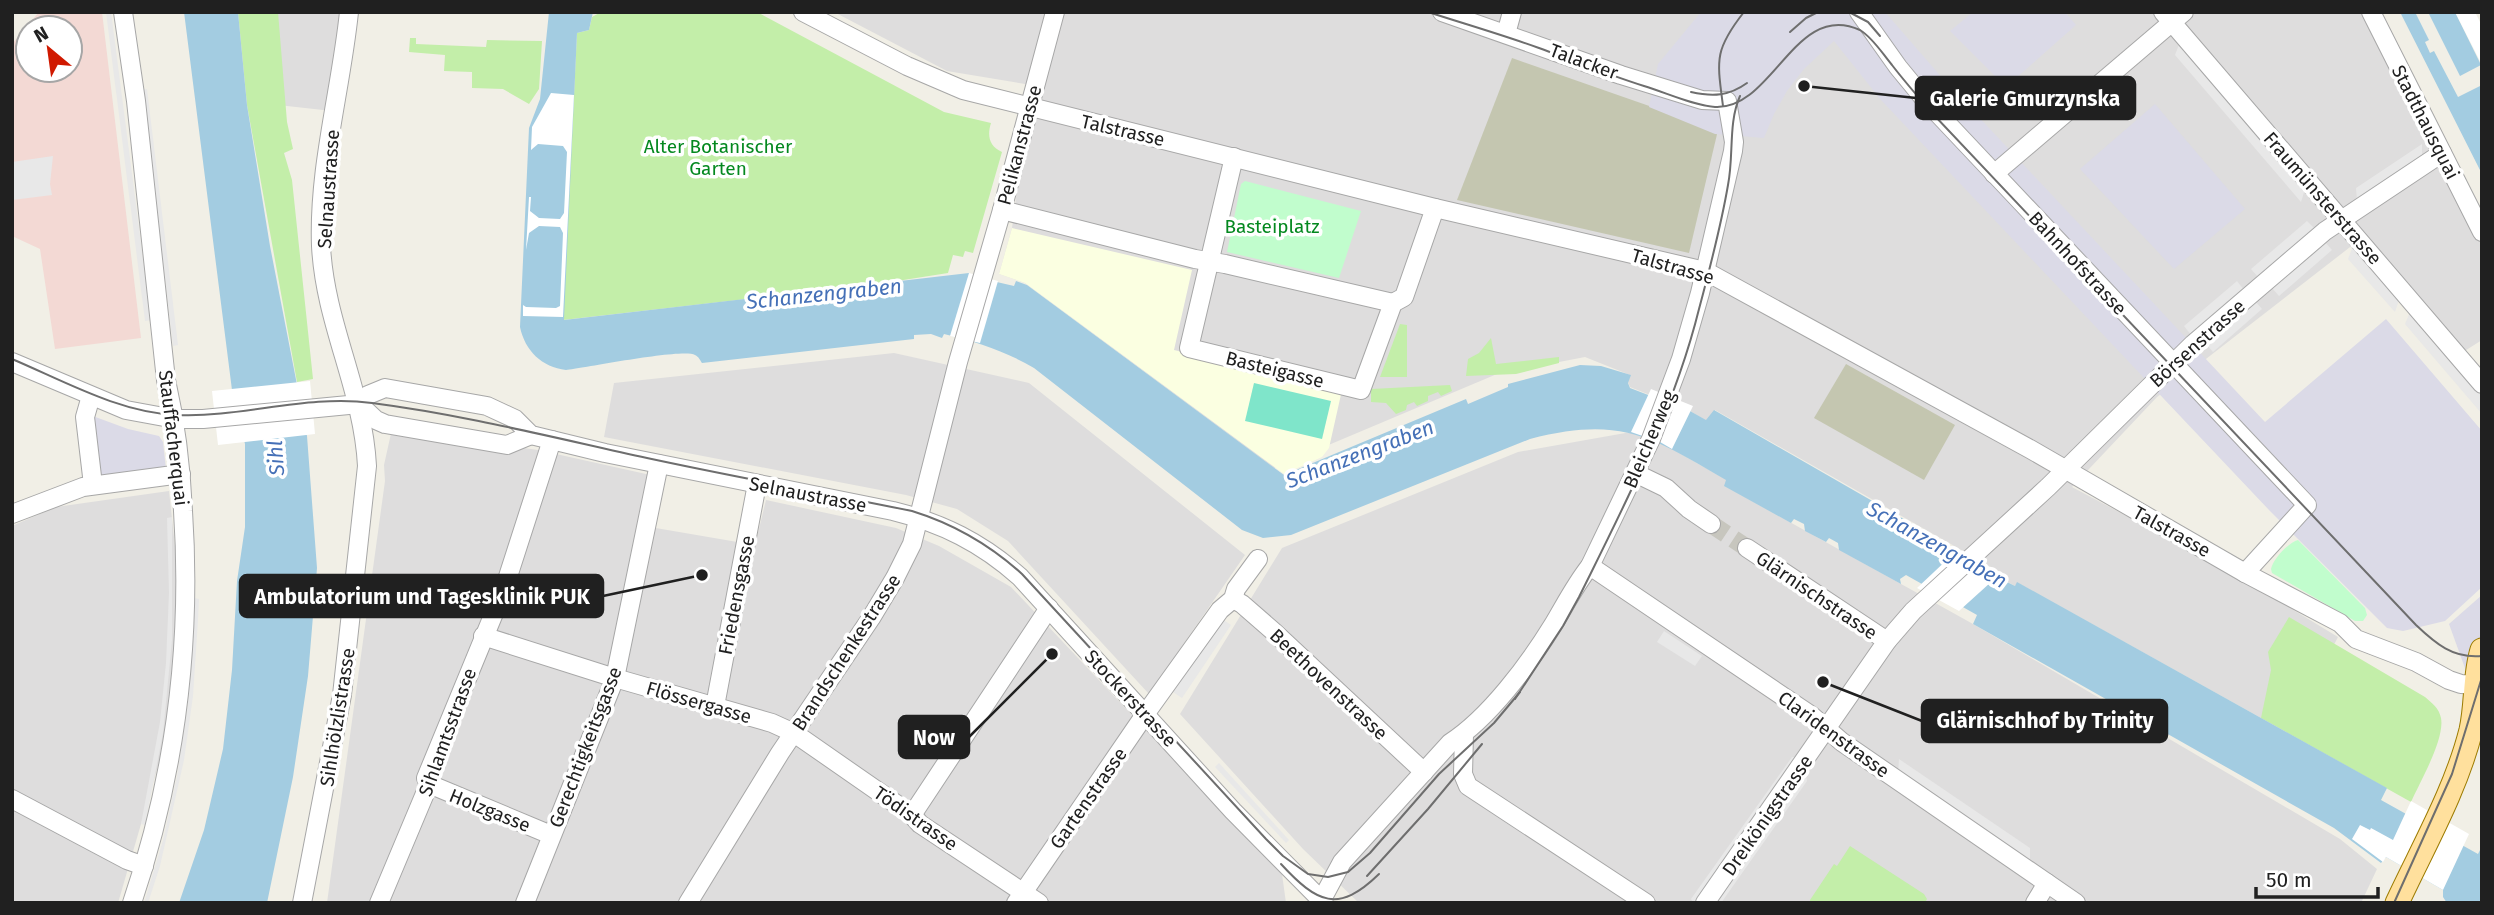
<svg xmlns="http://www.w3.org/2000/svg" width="2494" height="915" viewBox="0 0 2494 915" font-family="'Fira Sans',sans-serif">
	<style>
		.residential { fill: #dedddd }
		.commercial { fill: #f3d9d4; fill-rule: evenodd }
		.education { fill: #fbffe1 }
		.construction { fill: #c4c6b0 }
		.grass { fill: #c3eea9 }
		.park { fill: #c1fdcd }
		.pitch { fill: #7fe5ca }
		.parking { fill: #e8e8e8 }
		.plaza { fill: #dbdae7 }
		.water { fill: #a3cce1 }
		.pier { fill: #fff }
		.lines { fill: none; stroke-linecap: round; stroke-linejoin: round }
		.minor-tunnel { stroke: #c7c6be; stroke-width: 18; stroke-dasharray: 18 9; stroke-linecap: butt }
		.minor-casing { stroke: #a7a7a7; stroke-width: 20 }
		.major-casing { stroke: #9c7b00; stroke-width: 25 }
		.minor { stroke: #fff; stroke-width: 18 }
		.major { stroke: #ffe09d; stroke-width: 23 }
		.tram { stroke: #6e6e6e; stroke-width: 2 }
		.labels { text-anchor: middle; stroke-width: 7; stroke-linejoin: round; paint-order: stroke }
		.street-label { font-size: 19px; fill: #202020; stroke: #fff }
		.park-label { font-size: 19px; fill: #04881f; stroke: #fff }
		.water-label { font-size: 21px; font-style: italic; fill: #4570b7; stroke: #fff }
		.leader { fill: none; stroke: #202020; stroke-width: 2.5 }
		.callout-dot { fill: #202020; stroke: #fff; stroke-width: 2.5 }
		.callout { fill: #202020; stroke: #202020; stroke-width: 2.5 }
		.callout-label { font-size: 21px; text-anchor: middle; font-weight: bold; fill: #fff }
	</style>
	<rect width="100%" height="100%" fill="#f1efe6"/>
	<g class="residential">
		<polygon points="262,12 344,12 341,112 269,104"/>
		<polygon points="834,12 2376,12 2482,240 2482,340 2463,352 2363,237 2157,397 2072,487 2219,565 2338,637 2288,733 2018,583 2015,586 1997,576 2000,572 1715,410 1707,421 1690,411 1630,387 1628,382 1630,375 1585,357 1497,374 1274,468 1025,283 999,274 1012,228 1031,85 947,71"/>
		<polygon points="894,353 1029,383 1245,555 1149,694 1008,541 957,509 906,495 604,437 614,383"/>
		<polygon points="392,429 538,450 655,476 644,526 755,545 766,500 896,528 939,546 1011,587 1282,874 1286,903 327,903 385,481 384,465"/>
		<polygon points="1631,432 1660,442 1727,480 1725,486 1973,624 2340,839 2377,869 2361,903 1359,903 1303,849 1180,714 1282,548 1518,452"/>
		<polygon points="169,491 181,602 162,752 118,903 12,903 12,526 56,507"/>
	</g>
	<path class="commercial" d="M 39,12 L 102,12 L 141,338 L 55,349 L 40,249 L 12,236 L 12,44 ZM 28,28 L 70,28 L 70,70 L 28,70 Z"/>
	<polygon class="education" points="1012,228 1192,270 1174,350 1342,390 1329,448 1322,457 1284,474 1025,283 999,274"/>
	<g class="construction">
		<polygon points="1512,58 1718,130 1689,253 1457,200"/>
		<polygon points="1846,364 1955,425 1924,480 1814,418"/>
	</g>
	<g class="grass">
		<polygon points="238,12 278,12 287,122 293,149 284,153 292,180 313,379 297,382 247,105"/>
		<path d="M 601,12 L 757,12 L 944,112 L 991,123 C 987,136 989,146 1002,152 L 973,253 L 965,251 L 963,257 L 953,255 L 948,273 L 878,284 L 563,320 L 577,33 L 589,30 L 592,17 Z"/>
		<polygon points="410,38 416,38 416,44 486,47 487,40 542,41 539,89 529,104 503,89 472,88 472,72 444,71 445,55 409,52"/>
		<polygon points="1400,324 1407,325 1407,377 1380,377"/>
		<polygon points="1491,338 1496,364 1559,357 1559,363 1516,374 1466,376 1468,359 1479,353"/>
		<polygon points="1450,385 1452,391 1441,396 1438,392 1428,396 1428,401 1417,406 1414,402 1407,405 1406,410 1396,414 1386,403 1371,402 1371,389"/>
		<path d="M 2289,617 L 2425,697 C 2432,703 2439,708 2441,718 C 2445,739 2420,782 2411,802 L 2261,718 L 2271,670 L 2268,652 Z"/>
		<polygon points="1850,846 1924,894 1927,899 1925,903 1810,903 1810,900 1834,864 1837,866"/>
	</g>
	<g class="park">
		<polygon points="1245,181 1361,211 1339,278 1227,252 1241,184"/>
		<path d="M 2298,540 L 2365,608 L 2367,615 L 2363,621 L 2355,621 L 2272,573 L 2271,569 C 2273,559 2288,543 2298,540 Z"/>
	</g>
	<polygon class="pitch" points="1254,383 1331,401 1322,439 1245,421"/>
	<g class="parking">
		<polygon points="106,12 111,12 151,320 145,321"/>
		<polygon points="2180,42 2305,189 2301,202 2175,55"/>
		<polygon points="147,89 178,345 173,346 142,90"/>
		<polygon points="2422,144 2422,158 2357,201 2356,188"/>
		<polygon points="53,156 50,184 52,195 12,200 12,162"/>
		<polygon points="2307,221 2315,229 2258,277 2251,269"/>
		<polygon points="2325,242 2332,250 2279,296 2272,288"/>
		<polygon points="2353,246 2399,300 2395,312 2348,259"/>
		<polygon points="2237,281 2244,290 2191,335 2184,326"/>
		<polygon points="2256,302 2262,309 2213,352 2206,344"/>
		<polygon points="2410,312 2482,396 2482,414 2405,324"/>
		<polygon points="172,517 172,640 163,733 145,825 141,824 160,722 166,663 169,593 167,518"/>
		<polygon points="194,598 199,599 198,620 193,696 184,760 160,866 148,903 144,903 163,840 177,776 188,702"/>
		<polygon points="1222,619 1231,625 1182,698 1173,692"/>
		<polygon points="1664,631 1702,656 1695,666 1657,642"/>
		<polygon points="1792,757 1797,757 1695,903 1693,903 1691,899"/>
		<polygon points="1899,759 2030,848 2030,862 1898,774"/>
		<polygon points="1219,763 1289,840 1286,843 1215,767"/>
		<polygon points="1806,774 1807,781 1721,903 1715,903"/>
	</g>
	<g class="plaza">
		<polygon points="1701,12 1885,12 1944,80 2265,422 2386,319 2482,431 2482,587 2445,621 2403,631 2387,628 2269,510 1881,100 1834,41 1804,69 1787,91 1774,114 1764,138 1715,134 1649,107 1658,64"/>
		<polygon points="1973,12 2065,12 2076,25 2006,87 1950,31"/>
		<polygon points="2155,104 2245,209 2174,269 2080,169"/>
		<polygon points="90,415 128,429 159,436 163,442 166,469 97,478"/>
		<polygon points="2482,595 2482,687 2470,682 2449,624"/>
	</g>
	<g class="water">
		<polygon points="184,12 238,12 247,105 270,246 307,436 317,568 308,676 293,777 267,903 179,903 204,830 223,749 232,670 237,581 245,527 245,444 232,390"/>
		<path d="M 549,12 L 593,12 L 589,30 L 577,33 L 564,320 L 969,273 L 971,276 L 1014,286 L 1016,281 L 1027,285 L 1284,475 L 1466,399 L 1468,404 L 1508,387 L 1508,384 L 1580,365 L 1601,366 L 1631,375 L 1628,383 L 1630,388 L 1690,411 L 1706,420 L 1714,410 L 1942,541 L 1940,547 L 1942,552 L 1949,555 L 1956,548 L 2001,573 L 1997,577 L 2015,586 L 2017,582 L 2387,788 L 2381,800 L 2478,854 L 2482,846 L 2482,903 L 2447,903 L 2443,897 L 2443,890 L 2386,857 L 2381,863 L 2334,828 L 1973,624 L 1977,615 L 1906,575 L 1900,579 L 1901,584 L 1839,550 L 1838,543 L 1829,538 L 1826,542 L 1805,531 L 1804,524 L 1794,519 L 1791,523 L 1724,486 L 1726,480 C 1650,436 1621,416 1530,439 L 1291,535 L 1263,538 L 1242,530 L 1034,368 C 1005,351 977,342 944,334 L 942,338 L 931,334 L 914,335 L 914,339 L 702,363 C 700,360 699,357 695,355 C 683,348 585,368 566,370 C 542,367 525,351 520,327 L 529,128 L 540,99 Z"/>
		<polygon points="2400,12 2415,12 2429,40 2425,42 2430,53 2434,51 2458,97 2482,85 2482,174"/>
		<polygon points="2428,12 2455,12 2481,65 2460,76"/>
	</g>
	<g class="pier">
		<polygon points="2455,12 2475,12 2482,26 2482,65"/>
		<polygon points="551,93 574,95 563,317 523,316 523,305 526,307 556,308 560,306 563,233 560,227 539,226 529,233 526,250 529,197 531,197 530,211 539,218 560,219 564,213 567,152 563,146 538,144 531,150 532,127"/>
		<polygon points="969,273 998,281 980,343 950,336"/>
		<polygon points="310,381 315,434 218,445 212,391"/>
		<polygon points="1651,389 1693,406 1672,449 1660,442 1631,432"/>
		<polygon points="1956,548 2001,573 1959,611 1917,588 1951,556 1950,554"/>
		<polygon points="2411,801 2469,834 2443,890 2386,857 2383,862 2352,839 2360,825 2370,830 2371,828 2393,840"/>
	</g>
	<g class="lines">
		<polyline class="minor-tunnel" points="1711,524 1747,548"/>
		<g class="minor-casing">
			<g id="minor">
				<path d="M 123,12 L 136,101 L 166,380 C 176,424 181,466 183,511 C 192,645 175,776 132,903"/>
				<polyline points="803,12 907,66 963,90 1435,208 1705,271 2030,449 2245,573 2340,623 2356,639 2416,662 2449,680 2461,684 2482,685"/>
				<polyline points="1859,12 1898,67 1926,101 2307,505 2245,573"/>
				<polyline points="2163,12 2482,384"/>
				<polyline points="2371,12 2482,232"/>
				<polyline points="1506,34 1512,12"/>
				<polyline points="1234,157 1189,348 1361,390 1393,303 1404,297 1435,208"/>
				<polyline points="1994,174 2184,12"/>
				<polyline points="1002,210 1195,259 1225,264 1393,303"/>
				<polyline points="12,362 126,410 175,419 203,419 359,404"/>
				<polyline points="91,396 85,417 93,485"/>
				<path d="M 359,404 L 368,395 L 385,388 L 487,406 L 515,419 L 531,435 L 605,453 L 893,511 C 942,523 982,543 1020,577 L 1233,811 L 1324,903"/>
				<polyline points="359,404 376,420 385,424 507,445 531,435"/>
				<polyline points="1635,473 1666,488 1689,509 1711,524"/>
				<polyline points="12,514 83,487 181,474"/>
				<polyline points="1747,548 1887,641"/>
				<polyline points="1590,566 1812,716 1842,742 2076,903"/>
				<polyline points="1233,599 1242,604 1273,631 1424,772"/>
				<polyline points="483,636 615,678 772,723 794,733 912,815 920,824 1039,903"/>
				<polyline points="715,706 757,484"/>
				<polyline points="1464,734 1463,774 1468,786 1646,903"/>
				<polyline points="429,784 551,835"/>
				<polyline points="12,799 127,860 144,866"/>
				<polyline points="912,815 1049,608"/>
				<path d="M 302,903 L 342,695 L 367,466 C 363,389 325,324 321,246 C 318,168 341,90 349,12"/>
				<polyline points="379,903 429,784 426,778 504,589 552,440"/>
				<polyline points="525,903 615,678 659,464"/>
				<polyline points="688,903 780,753 871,618 895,578 912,544 958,362 1002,210 1055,12"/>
				<polyline points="1016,903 1146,713 1220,610 1233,599 1236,589 1258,559"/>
				<path d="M 1320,903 L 1342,862 L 1450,743 C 1489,718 1529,664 1553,625 C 1565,605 1575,585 1590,566 L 1651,439 L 1681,359 L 1700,293 L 1733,151 L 1734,142 L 1727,101 L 1702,100 L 1621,75 L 1442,12"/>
				<polyline points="1705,903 1887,641 1913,611 2048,487 2193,344 2325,231 2442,153"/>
				<polyline points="2035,903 2047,883"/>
			</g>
		</g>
		<g class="major-casing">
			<path id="major" d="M 2397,903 C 2423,847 2456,790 2471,730 C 2477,703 2474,676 2482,650"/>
		</g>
		<use href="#minor" class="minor"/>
		<use href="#major" class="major"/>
		<g class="tram">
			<path d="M 1428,12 C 1465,24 1503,35 1539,48 C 1574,61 1609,75 1644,86 C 1667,93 1692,105 1715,107 C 1773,110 1795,0 1860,30 C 1873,38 1882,53 1892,65 C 1905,82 1919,98 1933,114 L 2416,625 C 2435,643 2453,659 2482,656"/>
			<polyline points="1849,12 1868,22 1880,36"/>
			<polyline points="1790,32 1806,18 1818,12"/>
			<path d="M 1691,92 C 1713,97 1729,96 1747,83"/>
			<path d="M 1723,106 C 1717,60 1714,50 1744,12"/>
			<path d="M 12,359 C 64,381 120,413 177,415 C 242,418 307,394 372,403 C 465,415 555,438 647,458 C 735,477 824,493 912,511 C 954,524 989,544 1022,574 L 1266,839 L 1283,856 L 1308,874 L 1328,877 L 1348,872 L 1370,853 L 1439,774 L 1494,723 L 1520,692"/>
			<path d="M 1515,699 L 1563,626 L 1579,597 C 1625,504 1674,410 1699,309 C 1710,268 1721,226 1728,185 C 1734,155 1728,123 1740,96"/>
			<path d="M 1281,864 C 1317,903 1338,914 1379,874"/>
			<polyline points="1367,876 1428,809 1482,744"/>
			<polyline points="2394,903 2452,774 2482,677"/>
		</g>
	</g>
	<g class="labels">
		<g class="street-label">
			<text transform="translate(1584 61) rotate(20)" y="7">Talacker</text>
			<text transform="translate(2426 122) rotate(63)" y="7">Stadthausquai</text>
			<text transform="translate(1123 130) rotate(13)" y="7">Talstrasse</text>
			<text transform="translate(1019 145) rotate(-75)" y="7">Pelikanstrasse</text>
			<text transform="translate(328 189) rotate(-86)" y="7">Selnaustrasse</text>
			<text transform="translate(2323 198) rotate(49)" y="7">Fraumünsterstrasse</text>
			<text transform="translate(2078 263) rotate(47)" y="7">Bahnhofstrasse</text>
			<text transform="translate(1673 266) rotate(16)" y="7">Talstrasse</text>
			<text transform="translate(2197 343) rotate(-42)" y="7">Börsenstrasse</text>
			<text transform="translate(1275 369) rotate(14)" y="7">Basteigasse</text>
			<text transform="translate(174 438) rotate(83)" y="7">Stauffacherquai</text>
			<text transform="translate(1649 439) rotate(-67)" y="7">Bleicherweg</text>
			<text transform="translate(808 494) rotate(11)" y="7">Selnaustrasse</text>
			<text transform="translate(2172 531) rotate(29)" y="7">Talstrasse</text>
			<text transform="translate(736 595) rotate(-79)" y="7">Friedensgasse</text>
			<text transform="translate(1817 595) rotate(34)" y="7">Glärnischstrasse</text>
			<text transform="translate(846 652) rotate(-57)" y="7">Brandschenkestrasse</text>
			<text transform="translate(1329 684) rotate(43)" y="7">Beethovenstrasse</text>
			<text transform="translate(1131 698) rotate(47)" y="7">Stockerstrasse</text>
			<text transform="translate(699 702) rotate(16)" y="7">Flössergasse</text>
			<text transform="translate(337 717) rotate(-81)" y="7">Sihlhölzlistrasse</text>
			<text transform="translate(447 732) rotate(-70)" y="7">Sihlamtsstrasse</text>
			<text transform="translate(1834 734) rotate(36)" y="7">Claridenstrasse</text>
			<text transform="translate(585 747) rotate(-69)" y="7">Gerechtigkeitsgasse</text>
			<text transform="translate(1088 798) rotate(-55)" y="7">Gartenstrasse</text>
			<text transform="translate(490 810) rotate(22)" y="7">Holzgasse</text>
			<text transform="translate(1767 815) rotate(-55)" y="7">Dreikönigstrasse</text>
			<text transform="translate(916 818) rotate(35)" y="7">Tödistrasse</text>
		</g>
		<g class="park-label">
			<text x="718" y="153">Alter Botanischer<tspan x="718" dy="22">Garten</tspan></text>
			<text x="1272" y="233">Basteiplatz</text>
		</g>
		<g class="water-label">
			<text transform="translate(824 294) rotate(-6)" y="7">Schanzengraben</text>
			<text transform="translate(1360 454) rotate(-21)" y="7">Schanzengraben</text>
			<text transform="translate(276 458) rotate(-94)" y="7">Sihl</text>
			<text transform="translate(1937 545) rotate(29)" y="7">Schanzengraben</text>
		</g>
	</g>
	<path class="leader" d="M1804 86L1916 98M702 575L603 596M1823 682L1922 721M1052 654L969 737"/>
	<g class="callout-dot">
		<circle cx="1804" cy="86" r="7"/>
		<circle cx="702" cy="575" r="7"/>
		<circle cx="1823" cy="682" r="7"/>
		<circle cx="1052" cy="654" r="7"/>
	</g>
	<g class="callout">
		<rect x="1916" y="77" width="219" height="42" rx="7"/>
		<rect x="240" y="575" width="363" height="42" rx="7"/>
		<rect x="1922" y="700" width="245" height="42" rx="7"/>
		<rect x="899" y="716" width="70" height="42" rx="7"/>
	</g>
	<g class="callout-label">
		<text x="2025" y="106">Galerie Gmurzynska</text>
		<text x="422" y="604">Ambulatorium und Tagesklinik PUK</text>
		<text x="2045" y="728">Glärnischhof by Trinity</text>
		<text x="934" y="745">Now</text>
	</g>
	<rect width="2494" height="915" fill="none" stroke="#202020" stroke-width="28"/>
	<g transform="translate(49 49) rotate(331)"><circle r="33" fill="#ffffff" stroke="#a6a6a6" stroke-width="2"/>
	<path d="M0-5L12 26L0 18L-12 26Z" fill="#d01900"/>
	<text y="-10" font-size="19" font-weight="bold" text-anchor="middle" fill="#202020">N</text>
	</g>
	<path d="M2256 887v10h122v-10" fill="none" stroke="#202020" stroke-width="3.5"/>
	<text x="2266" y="887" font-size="21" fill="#202020" stroke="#ffffff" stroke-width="5" paint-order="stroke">50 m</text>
</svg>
